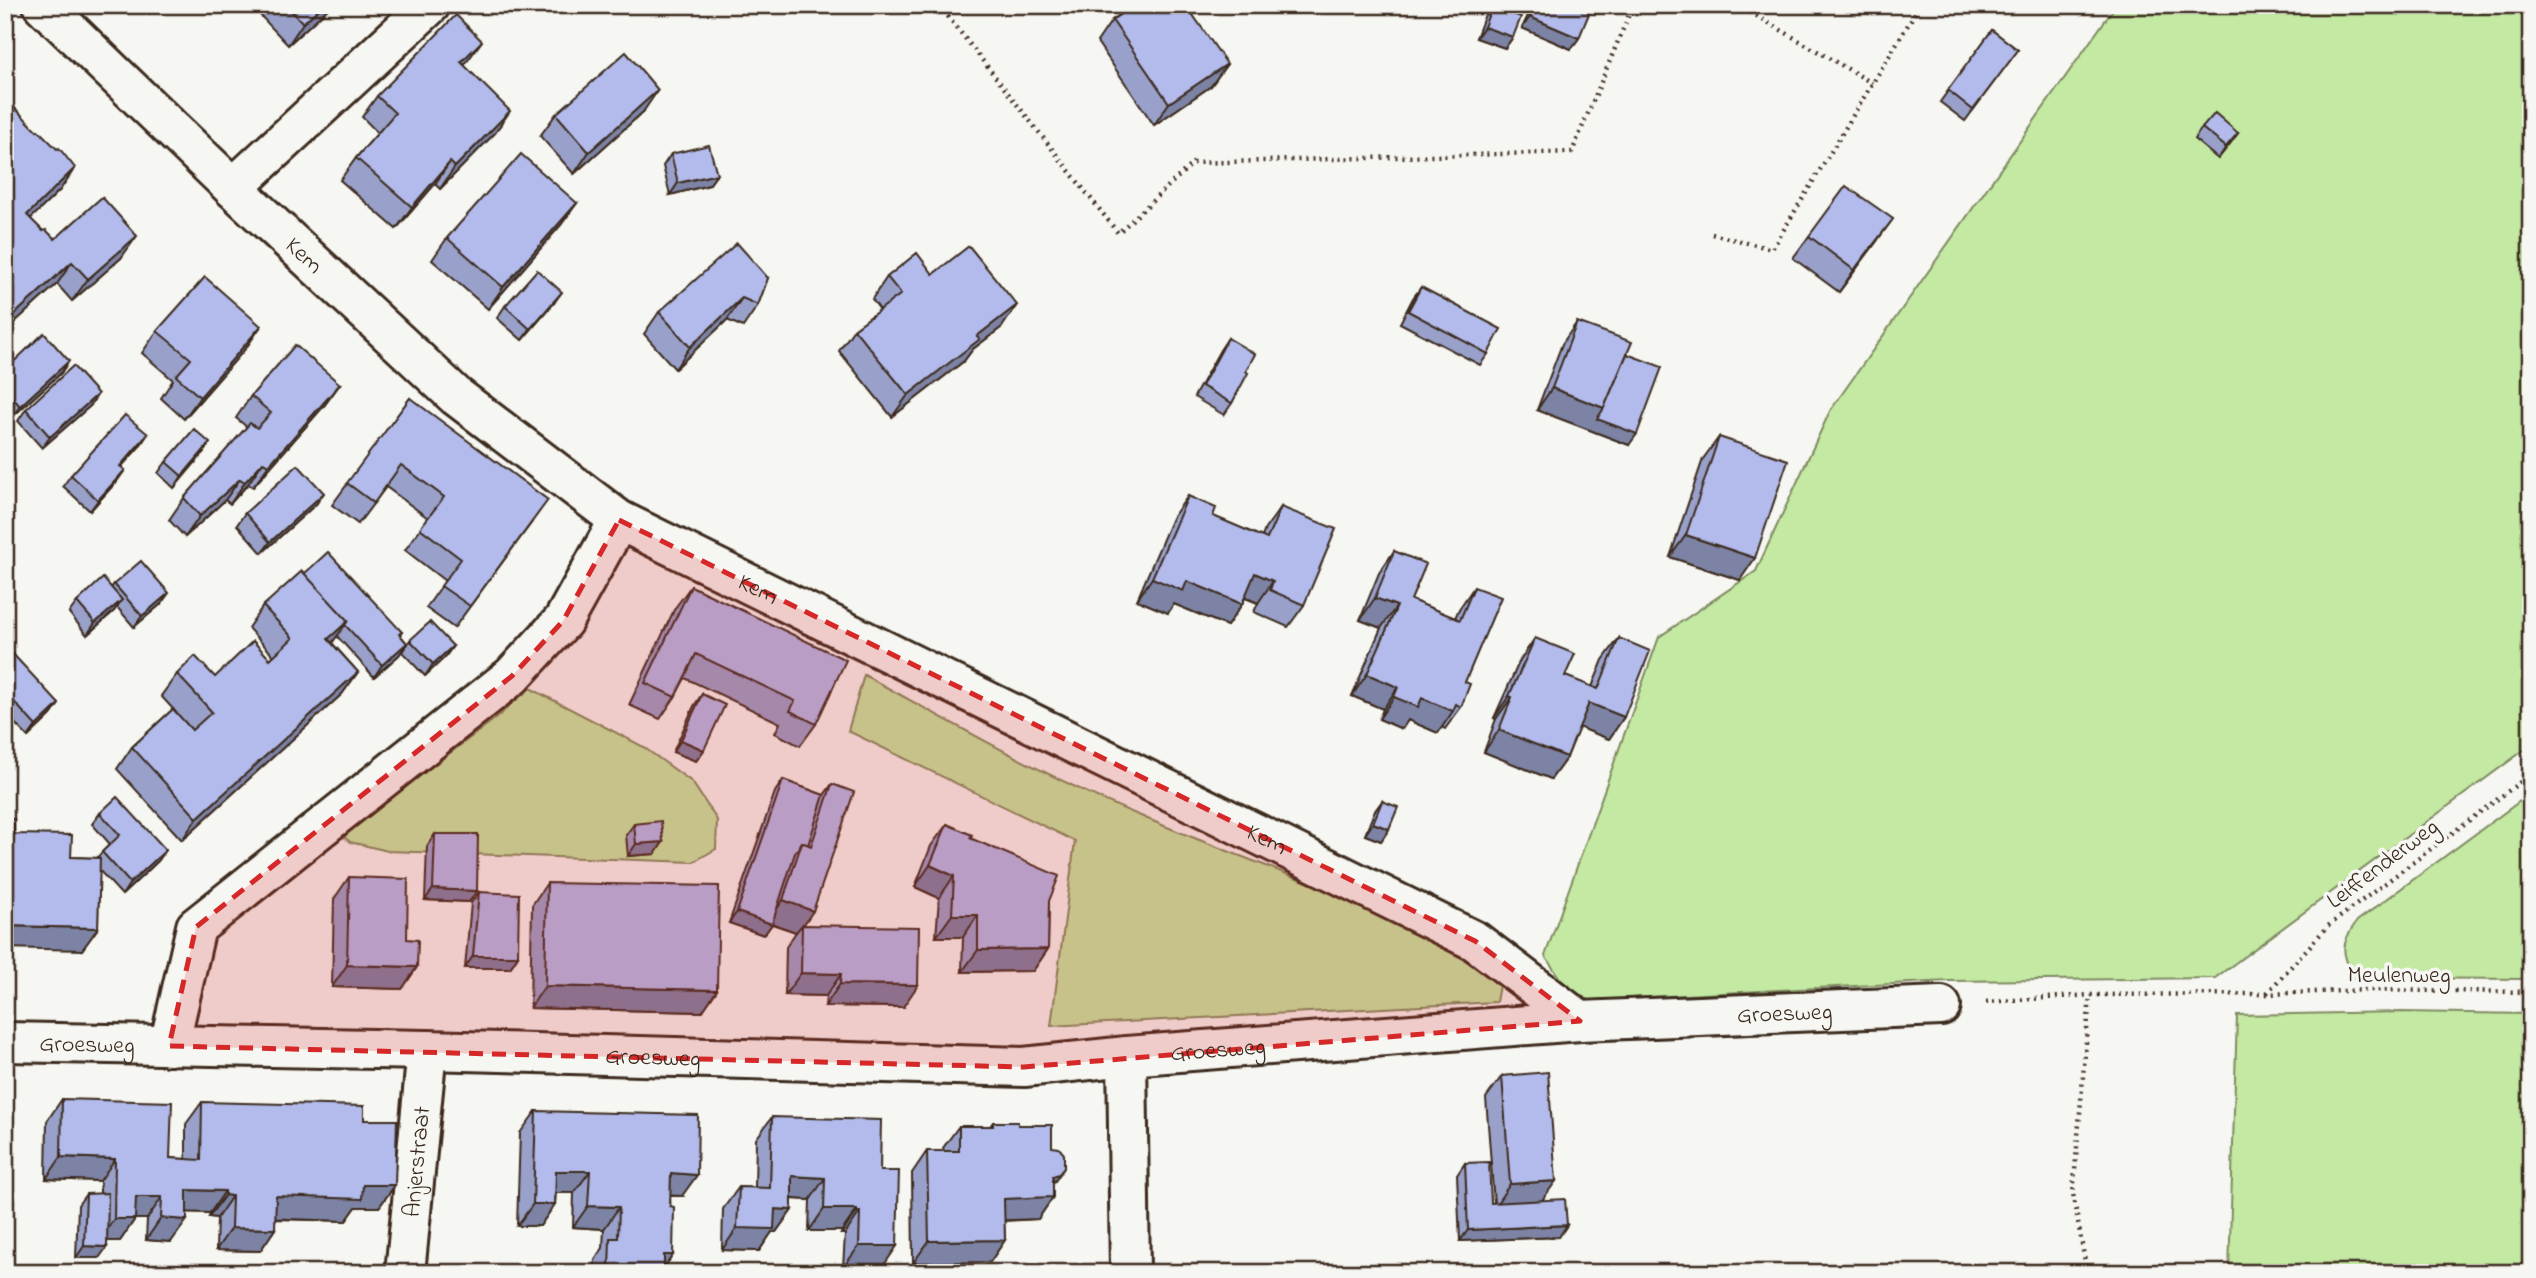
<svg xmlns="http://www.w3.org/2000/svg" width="2536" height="1278" viewBox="0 0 2536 1278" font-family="'Indie Flower',sans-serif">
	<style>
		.green { fill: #c3e9a3; stroke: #7f8a60; stroke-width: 2 }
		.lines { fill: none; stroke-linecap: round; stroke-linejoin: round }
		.minor-casing { stroke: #3b2a1e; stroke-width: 44 }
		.path { stroke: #3b2a1e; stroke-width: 4.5; stroke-dasharray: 2 5; stroke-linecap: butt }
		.minor { stroke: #f6f6f2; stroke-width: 38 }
		.wall { fill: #99a1cb; stroke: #3b2a1e; stroke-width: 2 }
		.shaded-wall { fill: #7d83a5; stroke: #3b2a1e; stroke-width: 2 }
		.building { fill: #b2bbec; stroke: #3b2a1e; stroke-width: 2 }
		.marked { fill: #d62828; fill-opacity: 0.2; stroke: #d62828; stroke-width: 5; stroke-dasharray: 14 9; stroke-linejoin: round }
		.labels { text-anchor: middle; stroke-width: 7; stroke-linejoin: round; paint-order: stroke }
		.street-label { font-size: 24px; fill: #3b2a1e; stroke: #f6f6f2 }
	</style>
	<rect width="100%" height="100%" fill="#f6f6f2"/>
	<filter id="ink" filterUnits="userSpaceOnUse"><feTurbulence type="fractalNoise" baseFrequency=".0143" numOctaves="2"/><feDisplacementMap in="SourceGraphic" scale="14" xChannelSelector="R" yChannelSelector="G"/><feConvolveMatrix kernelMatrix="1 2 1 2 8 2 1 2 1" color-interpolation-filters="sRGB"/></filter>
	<g filter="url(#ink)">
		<g class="green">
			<polygon points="2116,5 2531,5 2531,745 2215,978 1949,981 1575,1001 1545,956 1659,637 1756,571 1830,411"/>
			<path d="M 864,675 C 956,725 1046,777 1143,817 C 1234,856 1330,886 1417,932 C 1446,946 1471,966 1500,980 L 1496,1002 L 1051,1026 L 1075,841 L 848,731 Z"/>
			<polygon points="528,687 642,746 692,782 717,820 716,849 693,862 388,851 350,842 342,835 500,715"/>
			<path d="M 2531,793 L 2531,979 L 2354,978 C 2341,953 2340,944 2357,921 Z"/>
			<polygon points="2401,1012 2531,1014 2531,1273 2229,1273 2237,1015"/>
		</g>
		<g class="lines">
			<g class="minor-casing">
				<g id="minor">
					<path id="s1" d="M 43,5 L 233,188 L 456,396 L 619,520 L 1475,941 L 1580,1021"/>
					<polyline points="233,188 430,5"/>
					<path id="s2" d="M 5,1042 L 427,1050 L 1024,1067 L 1127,1056 L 1580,1021 L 1941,1006"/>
					<polyline points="169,1046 196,927 512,676 563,621 619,520"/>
					<polyline points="1127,1056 1130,1273"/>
					<path id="s3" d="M 405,1273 L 427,1050"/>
				</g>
			</g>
			<g class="path">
				<polyline points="939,5 1118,233 1193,163 1572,152 1633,5"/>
				<polyline points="1738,5 1872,83"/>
				<polyline points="1712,234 1772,249 1920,5"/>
				<polyline points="2267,993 2328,926 2531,774"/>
				<polyline points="1986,1002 2090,995 2266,994 2368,990 2531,992"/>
				<polyline points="2087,1273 2073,1194 2090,995"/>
			</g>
			<use href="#minor" class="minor"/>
		</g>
		<g class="wall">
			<polygon points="263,5 332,5 288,45 258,13"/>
			<polygon points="1533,5 1576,5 1579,38 1571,49 1522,28"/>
			<polygon points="1492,6 1513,37 1505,48 1476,38 1484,17"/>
			<polygon points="1112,20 1227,64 1211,86 1154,125 1097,42"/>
			<polygon points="1992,30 2018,50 1965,121 1940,102"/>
			<polygon points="466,63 464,65 495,133 440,189 435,184 396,229 340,180 356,158 378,133 362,117 377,96"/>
			<polygon points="5,111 60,190 30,219 43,231 55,239 121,258 72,301 57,284 5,331"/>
			<polygon points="643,112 574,174 540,136 556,114"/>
			<polygon points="2202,128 2238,133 2218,159 2194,139"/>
			<polygon points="671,154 717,174 709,185 670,195 663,166"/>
			<polygon points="577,203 561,225 488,309 432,260 447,238"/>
			<polygon points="1809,236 1877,241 1839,292 1793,258"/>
			<polygon points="933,274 1002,327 973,349 964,361 892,417 839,351 854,329 880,310 872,299 887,277"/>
			<polygon points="768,278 758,305 743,327 727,320 675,369 644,334 659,312"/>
			<polygon points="1421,287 1488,354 1480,365 1400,323 1413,298"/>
			<polygon points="554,303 522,340 497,318 505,306"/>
			<polygon points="1577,322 1627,354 1629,445 1537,410 1562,344"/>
			<polygon points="261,326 246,348 184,419 161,398 173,380 142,353 157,331"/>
			<polygon points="1228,338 1246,371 1232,403 1224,415 1194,397 1220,350"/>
			<polygon points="5,370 61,373 12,417 5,410"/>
			<polygon points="340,384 324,406 253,487 248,484 230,504 225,500 185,537 169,520 184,498 247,427 236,418 251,396"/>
			<polygon points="410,398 532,522 454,628 426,608 445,581 405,550 428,518 386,487 358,524 332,505"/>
			<polygon points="90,406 42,448 18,421 26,409"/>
			<polygon points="1719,437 1740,580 1670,557 1703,459"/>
			<polygon points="210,443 174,488 158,473 166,462"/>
			<polygon points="140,446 121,467 125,470 117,481 90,511 63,486 71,475"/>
			<polygon points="1188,496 1213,516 1262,537 1265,529 1281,507 1304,605 1288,627 1254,612 1258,603 1245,598 1242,604 1227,626 1174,604 1168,613 1137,600 1172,518"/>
			<polygon points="316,504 262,553 237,525 245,513"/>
			<polygon points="1394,551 1411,600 1455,618 1459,609 1474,587 1465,682 1461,707 1445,729 1442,727 1438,733 1408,720 1402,729 1379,719 1383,709 1352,696 1381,628 1360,620 1379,573"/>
			<polygon points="304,574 402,632 400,635 407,643 399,655 374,677 337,636 332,643 358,672 342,694 182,840 117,769 132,747 173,709 161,696 177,674 215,677 270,659 274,656 248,628 263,606"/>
			<polygon points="114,584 161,604 134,627 117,607 114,611 87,635 69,613 77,602 111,588"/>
			<polygon points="691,586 816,724 800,746 775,733 780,723 685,678 675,697 660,719 629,705 675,608"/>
			<polygon points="1535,638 1565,676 1592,687 1603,660 1619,638 1624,717 1609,739 1579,727 1567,757 1551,779 1484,752 1496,719 1494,718 1520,660"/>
			<polygon points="410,640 453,646 445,657 425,676 402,652"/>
			<polygon points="5,657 59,704 51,715 28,737 5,713"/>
			<polygon points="702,694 704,750 696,761 673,752 694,706"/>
			<polygon points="783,780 824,795 832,784 803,925 903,1007 825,1006 826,996 785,995 786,947 796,932 772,924 764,935 729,923 775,792"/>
			<polygon points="1382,801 1389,829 1381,841 1365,835 1374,812"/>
			<polygon points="100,813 166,850 158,861 122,895 99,870 98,928 82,950 14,834 71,857 97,858 102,852 110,844 92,824"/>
			<polygon points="634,824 663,842 655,854 628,856 626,835"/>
			<polygon points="947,824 970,838 1049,901 1048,949 1033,971 962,972 963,937 936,937 939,898 915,887 931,846"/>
			<polygon points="435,834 477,891 469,902 425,900 427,846"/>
			<polygon points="349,877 407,939 417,967 402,989 332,987 334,899"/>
			<polygon points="547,883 717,990 702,1012 530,1008 532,905"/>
			<polygon points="479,892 518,956 510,968 465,968 471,903"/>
			<polygon points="1502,1076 1543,1200 1567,1225 1559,1237 1460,1241 1457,1175 1465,1163 1491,1203 1494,1203 1486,1098"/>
			<polygon points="62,1099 170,1158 186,1159 186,1124 202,1102 364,1120 395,1185 379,1207 356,1207 346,1221 275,1219 275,1229 260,1251 216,1250 217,1218 209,1217 210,1213 187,1212 171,1242 146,1240 147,1219 135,1219 120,1241 107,1241 99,1258 76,1258 78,1205 86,1194 100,1194 100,1181 46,1179 47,1121"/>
			<polygon points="536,1111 682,1196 670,1196 673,1255 664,1268 664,1273 594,1273 595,1260 603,1248 604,1229 573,1227 574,1193 556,1193 555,1204 540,1226 517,1226 520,1133"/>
			<polygon points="772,1117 880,1171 882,1268 843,1268 845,1234 841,1234 842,1231 809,1231 810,1200 792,1199 792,1210 776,1232 772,1232 759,1251 722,1250 723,1209 739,1187 755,1188 756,1139"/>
			<polygon points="993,1122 1018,1125 1053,1184 1053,1197 1038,1219 1004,1221 1005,1240 990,1262 913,1263 912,1173 927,1151 944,1151 943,1148 959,1126 990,1126"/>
		</g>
		<g class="shaded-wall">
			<polygon points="323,5 332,5 288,45 303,23"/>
			<polygon points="1530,17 1579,38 1571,49 1522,28"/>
			<polygon points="1484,27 1513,37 1505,48 1476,38"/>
			<polygon points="482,41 466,63 446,84 461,62"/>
			<polygon points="1227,64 1211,86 1154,125 1169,103"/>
			<polygon points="658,90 643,112 574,174 589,152"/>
			<polygon points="510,111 495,133 440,189 455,167"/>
			<polygon points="2238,133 2230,144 2218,159 2226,147"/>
			<polygon points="450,162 435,184 396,229 412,207"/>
			<polygon points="75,168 60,190 12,237 27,215"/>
			<polygon points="717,174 709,185 670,195 678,183"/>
			<polygon points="577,203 561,225 488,309 503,287"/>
			<polygon points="1893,219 1877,241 1839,292 1854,270"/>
			<polygon points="137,236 121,258 72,301 88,279"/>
			<polygon points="72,262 57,284 5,331 5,323"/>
			<polygon points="562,292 554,303 522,340 530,329"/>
			<polygon points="742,298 727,320 675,369 690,347"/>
			<polygon points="1017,305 1002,327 973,349 964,361 892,417 908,395 977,336"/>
			<polygon points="261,326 246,348 184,419 200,397"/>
			<polygon points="69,361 61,373 12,417 20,406"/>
			<polygon points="340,384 324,406 253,487 269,465"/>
			<polygon points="1552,388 1604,408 1637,434 1629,445 1537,410"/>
			<polygon points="98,394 90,406 42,448 50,437"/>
			<polygon points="148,434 140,446 112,477 120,466"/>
			<polygon points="210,443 202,455 174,488 182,476"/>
			<polygon points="263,462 248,484 230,504 245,482"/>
			<polygon points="125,470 117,481 90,511 98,500"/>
			<polygon points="240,479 225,500 185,537 200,516"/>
			<polygon points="324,493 316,504 262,553 270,542"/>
			<polygon points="1686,535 1755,558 1740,580 1670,557"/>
			<polygon points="1255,573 1273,581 1258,603 1240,595"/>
			<polygon points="1152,578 1187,581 1242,604 1227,626 1174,604 1168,613 1137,600"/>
			<polygon points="169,593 161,604 134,627 142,616"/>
			<polygon points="1375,598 1397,606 1381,628 1360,620"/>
			<polygon points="122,600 114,611 87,635 95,623"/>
			<polygon points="348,621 332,643 328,639"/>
			<polygon points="407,643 399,655 374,677 382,665"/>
			<polygon points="453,646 445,657 425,676 433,664"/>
			<polygon points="358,672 342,694 182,840 197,818"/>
			<polygon points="1367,674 1398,687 1383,709 1352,696"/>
			<polygon points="1509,696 1512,697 1496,719 1494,718"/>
			<polygon points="1394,697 1422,698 1453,711 1438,733 1408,720 1402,729 1379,719"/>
			<polygon points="1589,703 1624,717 1609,739 1573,725"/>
			<polygon points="59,704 51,715 28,737 36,726"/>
			<polygon points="1499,730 1567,757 1551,779 1484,752"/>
			<polygon points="681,740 704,750 696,761 673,752"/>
			<polygon points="1373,823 1389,829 1381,841 1365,835"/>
			<polygon points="663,842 655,854 628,856 636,844"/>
			<polygon points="166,850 158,861 122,895 130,883"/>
			<polygon points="930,865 954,876 939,898 915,887"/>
			<polygon points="433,889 477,891 469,902 425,900"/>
			<polygon points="783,900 813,911 802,927 802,925 796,932 768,922"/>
			<polygon points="737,912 772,924 764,935 729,923"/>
			<polygon points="952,915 978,915 963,937 936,937"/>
			<polygon points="5,926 98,928 82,950 5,948"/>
			<polygon points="1048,949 1033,971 962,972 978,950"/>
			<polygon points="473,956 518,956 510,968 465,968"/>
			<polygon points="347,965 417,967 402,989 332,987"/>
			<polygon points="801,973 841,974 826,996 785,995"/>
			<polygon points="840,984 918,985 903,1007 825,1006"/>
			<polygon points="545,986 717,990 702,1012 530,1008"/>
			<polygon points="61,1157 115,1159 100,1181 46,1179"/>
			<polygon points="1064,1168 1049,1190 1053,1197 1038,1219 988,1221 1004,1199 1053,1176"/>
			<polygon points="556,1171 590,1171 574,1193 541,1193"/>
			<polygon points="671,1173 697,1175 682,1196 656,1195"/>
			<polygon points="792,1176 825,1178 810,1200 777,1198"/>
			<polygon points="1556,1181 1540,1203 1495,1206 1510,1184"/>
			<polygon points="363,1185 395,1185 379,1207 356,1207 346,1221 260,1218 276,1196"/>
			<polygon points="187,1190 225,1191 210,1213 172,1212"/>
			<polygon points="225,1195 232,1196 217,1218 209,1217"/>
			<polygon points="136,1197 162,1197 147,1219 135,1219 120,1241 99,1241 114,1219"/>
			<polygon points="533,1204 555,1204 540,1226 517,1226"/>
			<polygon points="588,1206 619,1207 604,1229 573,1227"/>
			<polygon points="775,1209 792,1210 776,1232 772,1232 759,1251 722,1250 737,1228"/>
			<polygon points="824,1209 857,1209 842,1231 809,1231"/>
			<polygon points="857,1212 860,1212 845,1234 841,1234"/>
			<polygon points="161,1218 187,1220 171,1242 146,1240"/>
			<polygon points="1567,1225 1559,1237 1460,1241 1468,1230"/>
			<polygon points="231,1228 275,1229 260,1251 216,1250"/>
			<polygon points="1005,1240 990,1262 913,1263 929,1241"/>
			<polygon points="84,1246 107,1247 99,1258 76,1258"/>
			<polygon points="859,1246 897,1246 882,1268 843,1268"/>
			<polygon points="664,1255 673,1255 660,1273"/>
		</g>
		<g class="building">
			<polygon points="286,5 323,5 303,23"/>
			<polygon points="1134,5 1186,5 1227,64 1169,103 1112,20"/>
			<polygon points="1535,5 1576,5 1590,11 1579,38 1530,17"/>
			<polygon points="1492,6 1521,17 1513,37 1484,27"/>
			<polygon points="456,15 482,41 461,62 510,111 455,167 450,162 412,207 356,158 395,113 377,96"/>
			<polygon points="1992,30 2018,50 1973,110 1948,90"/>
			<polygon points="626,52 658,90 589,152 556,114"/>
			<polygon points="12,105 37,131 38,130 57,149 59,148 75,168 27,215 43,231 46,230 55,239 102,197 137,236 88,279 72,262 5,323 5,265 8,263 5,259 5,111"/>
			<polygon points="2215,113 2238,133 2226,147 2202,128"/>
			<polygon points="709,145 717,174 678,183 671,154"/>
			<polygon points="521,154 577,203 503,287 447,238"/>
			<polygon points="1846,186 1893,219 1854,270 1809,236"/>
			<polygon points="737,243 768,278 758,305 742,298 690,347 659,312"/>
			<polygon points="969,246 1017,305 977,336 980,339 908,395 854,329 901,294 887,277 917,253 933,274"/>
			<polygon points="537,270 562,292 530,329 505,306"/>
			<polygon points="205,277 261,326 200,397 176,376 191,359 157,331"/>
			<polygon points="1421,287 1501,329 1488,354 1408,311"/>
			<polygon points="1577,322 1632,342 1604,408 1552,388"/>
			<polygon points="44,333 69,361 20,406 5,389 5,370"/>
			<polygon points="1228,338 1255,354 1246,371 1248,373 1232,403 1202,386"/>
			<polygon points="295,345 340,384 269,465 263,462 245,482 240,479 200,516 184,498 250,423 257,428 271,413 251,396"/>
			<polygon points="1627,354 1662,367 1637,434 1597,419 1604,408"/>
			<polygon points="73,366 98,394 50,437 26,409"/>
			<polygon points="410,398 548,500 470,606 441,586 461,559 420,528 444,497 401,465 374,503 347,483"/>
			<polygon points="125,415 148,434 120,466 125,470 98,500 71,475"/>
			<polygon points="194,429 210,443 182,476 166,462"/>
			<polygon points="1719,437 1788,460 1755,558 1686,535"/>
			<polygon points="298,465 324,493 270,542 245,513"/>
			<polygon points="1188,496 1216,508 1213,516 1267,539 1281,507 1336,529 1304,605 1270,590 1273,581 1255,573 1242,604 1187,581 1183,591 1152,578"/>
			<polygon points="1394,551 1426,564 1411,600 1460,620 1474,587 1501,597 1465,682 1470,684 1461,707 1456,704 1453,711 1422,698 1418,707 1394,697 1398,687 1367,674 1397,606 1375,598"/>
			<polygon points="328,552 402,632 399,634 407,643 382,665 345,625 348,621 304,574"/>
			<polygon points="141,561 169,593 142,616 114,584"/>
			<polygon points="302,571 348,621 328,639 358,672 197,818 132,747 173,709 192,730 212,712 177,674 195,656 215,677 253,641 270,659 293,638 263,606"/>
			<polygon points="103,578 122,600 95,623 77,602"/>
			<polygon points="691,586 846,660 816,724 790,711 795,701 696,654 675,697 645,683"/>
			<polygon points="430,622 453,646 433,664 410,640"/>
			<polygon points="1535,638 1575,654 1565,676 1598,689 1619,638 1650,651 1624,717 1589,703 1567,757 1499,730 1512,697 1509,696"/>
			<polygon points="11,652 59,704 36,726 5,692 5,657"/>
			<polygon points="702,694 725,705 704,750 681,740"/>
			<polygon points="783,780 824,795 808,845 802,842 795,853 772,924 737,912"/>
			<polygon points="832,784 854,792 813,911 783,900 802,842 811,846"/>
			<polygon points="117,797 166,850 130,883 102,852 120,835 100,813"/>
			<polygon points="1382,801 1398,807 1389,829 1373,823"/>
			<polygon points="5,819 14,819 14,834 72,835 71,857 100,858 98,928 5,926"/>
			<polygon points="661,821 663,842 636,844 634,824"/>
			<polygon points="947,824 972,835 970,838 1059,876 1049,901 1048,949 978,950 978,915 952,915 954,876 930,865"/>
			<polygon points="435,834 478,834 477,891 433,889"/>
			<polygon points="349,877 408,879 407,939 418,940 417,967 347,965"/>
			<polygon points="547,883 719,886 717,990 545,986"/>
			<polygon points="479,892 519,894 518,956 473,956"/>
			<polygon points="802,925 919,927 918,985 840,984 841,974 801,973"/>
			<polygon points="1548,1072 1556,1181 1510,1184 1502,1076"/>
			<polygon points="62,1099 172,1102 170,1158 201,1160 202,1102 364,1106 364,1120 397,1120 395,1185 363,1185 362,1199 276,1196 275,1229 231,1228 232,1196 225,1195 225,1191 187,1190 187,1220 161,1218 162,1197 136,1197 135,1219 114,1219 115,1159 61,1157"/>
			<polygon points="536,1111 698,1115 697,1175 671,1173 670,1206 674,1207 673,1255 664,1255 664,1273 609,1273 610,1238 618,1238 619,1207 588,1206 590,1171 556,1171 555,1204 533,1204"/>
			<polygon points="772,1117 881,1120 880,1171 899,1171 897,1246 859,1246 860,1212 857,1212 857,1209 824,1209 825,1178 792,1176 792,1210 775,1209 774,1229 737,1228 739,1187 770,1188"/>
			<polygon points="993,1122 1018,1122 1018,1125 1052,1125 1052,1147 1059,1148 1064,1154 1064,1168 1059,1174 1053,1176 1053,1197 1004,1199 1005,1240 929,1241 927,1151 959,1151 959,1126 993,1126"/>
			<polygon points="1489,1162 1491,1203 1565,1199 1567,1225 1468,1230 1465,1163"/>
			<polygon points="108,1193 107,1247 84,1246 86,1194"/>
			<polygon points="185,1270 209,1271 209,1273 185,1273"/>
		</g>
	</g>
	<path class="marked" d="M 619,520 L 1475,941 L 1580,1021 L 1024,1067 L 169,1046 L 196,927 L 512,676 L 563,621 Z"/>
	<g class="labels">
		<g class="street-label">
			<text dy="8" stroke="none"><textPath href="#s1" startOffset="362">Kem</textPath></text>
			<text dy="8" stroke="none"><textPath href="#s1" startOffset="929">Kem</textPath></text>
			<text dy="8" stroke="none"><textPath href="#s1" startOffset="1496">Kem</textPath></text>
			<text transform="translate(2382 863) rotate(-37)" y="8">Leiffenderweg</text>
			<text x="2399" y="982">Meulenweg</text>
			<text dy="8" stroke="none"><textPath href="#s2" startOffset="1782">Groesweg</textPath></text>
			<text dy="8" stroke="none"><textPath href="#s2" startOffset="82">Groesweg</textPath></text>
			<text dy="8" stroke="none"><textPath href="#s2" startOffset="1214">Groesweg</textPath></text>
			<text dy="8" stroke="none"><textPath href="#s2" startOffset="648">Groesweg</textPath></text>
			<text dy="8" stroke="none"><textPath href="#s3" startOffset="112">Anjerstraat</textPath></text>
		</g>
	</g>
	<rect width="2536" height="1278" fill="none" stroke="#f6f6f2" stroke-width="28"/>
	<rect x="14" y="14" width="2508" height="1250" fill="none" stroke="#3b2a1e" stroke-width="2.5" filter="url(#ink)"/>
</svg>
